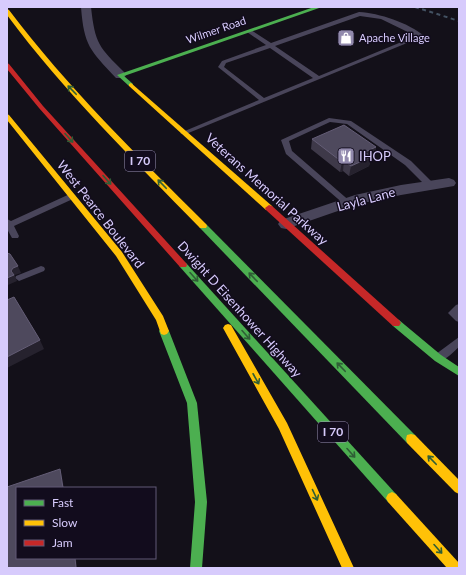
<svg xmlns="http://www.w3.org/2000/svg" width="466" height="575" viewBox="0 0 466 575" font-family="Lato,sans-serif">
	<style>
		.lines { fill: none; stroke-linecap: round; stroke-linejoin: round }
		.lane { fill: #49455a; fill-rule: evenodd }
		.street { fill: #49455a; fill-rule: evenodd }
		.fast { fill: #4caf50; fill-rule: evenodd }
		.slow { fill: #ffc107; fill-rule: evenodd }
		.jam { fill: #c62828; fill-rule: evenodd }
		.rail { stroke: #435162; stroke-width: 2; stroke-dasharray: 4 3.5; stroke-linecap: butt }
		.wall { fill: #3e3949 }
		.shaded-wall { fill: #26222e }
		.building { fill: #4e495d; stroke: #645d76 }
		.oneway { stroke: #2f5e36 }
		.labels { text-anchor: middle; stroke-width: 3; stroke-linejoin: round; paint-order: stroke }
		.far-street-label { font-size: 11px; fill: #d7cbfc; stroke: #120c1d }
		.far-poi-label { font-size: 11px; fill: #d7cbfc; stroke: #120c1d; text-anchor: start }
		.shield { fill: #120c1d; stroke: #9c92b9; stroke-width: 1 }
		.shield-label { font-size: 12px; font-weight: bold; fill: #d7cbfc }
		.poi-label { font-size: 13px; fill: #d7cbfc; stroke: #120c1d; text-anchor: start }
		.street-label { font-size: 13px; fill: #d7cbfc; stroke: #120c1d }
	</style>
	<rect width="100%" height="100%" fill="#131019"/>
	<g class="lines">
		<g class="lane">
			<path d="M 359,12 C 379,13 409,23 424,36 L 186,134 L 182,134 L 180,133 L 259,100 L 218,67 L 222,61 L 266,45 L 247,32 L 247,30 L 251,30 L 271,43 ZM 360,16 L 381,19 L 416,36 L 319,76 L 275,46 ZM 270,48 L 313,78 L 264,98 L 224,67 L 226,63 Z"/>
			<polygon points="329,118 351,121 411,161 434,184 435,186 434,188 428,188 405,165 347,124 330,122 289,141 292,151 352,203 351,205 345,205 286,154 281,140"/>
			<polygon points="72,193 76,196 75,198 14,226 19,236 18,238 12,238 7,229 7,219 11,221"/>
			<polygon points="41,266 44,267 45,269 44,271 19,281 15,278 16,276"/>
			<polygon points="459,304 459,322 456,321 448,313 456,305"/>
			<path d="M 459,337 L 459,347 C 453,352 444,363 436,360 L 434,357 L 436,354 Z"/>
		</g>
		<g class="street">
			<path d="M 81,7 L 91,7 C 95,44 99,47 124,72 L 126,75 L 124,78 L 116,78 C 90,50 84,46 81,7 Z"/>
			<polygon points="449,178 454,180 456,183 454,186 401,195 358,204 286,229 281,228 278,224 281,220 355,195 401,185"/>
		</g>
		<g class="fast">
			<polygon points="314,7 322,7 124,76 133,84 133,86 129,86 117,75"/>
			<polygon points="203,223 206,224 415,435 416,439 415,443 411,444 407,443 200,228 199,226"/>
			<polygon points="183,262 186,263 396,494 398,498 396,502 392,504 388,502 180,267 179,265 180,263"/>
			<polygon points="396,319 399,320 441,355 459,367 459,376 435,361 393,326 391,323 393,320"/>
			<polygon points="164,327 167,328 169,331 197,403 207,502 202,568 190,568 195,502 187,403 159,331 161,328"/>
		</g>
		<g class="slow">
			<path d="M 7,9 L 9,10 C 68,88 137,155 206,224 L 207,226 L 206,228 L 200,228 C 133,159 64,92 7,15 Z"/>
			<polygon points="131,83 272,206 273,208 272,210 266,210 129,86 129,84"/>
			<polygon points="7,114 9,115 122,252 163,316 169,331 167,334 164,335 161,334 156,320 116,256 7,120"/>
			<polygon points="228,324 231,325 287,423 354,568 342,568 279,429 223,328 225,325"/>
			<polygon points="411,434 415,435 459,480 459,494 455,492 407,443 406,439 407,435"/>
			<polygon points="392,492 396,494 459,563 459,568 447,568 388,502 386,498 388,494"/>
		</g>
		<g class="jam">
			<polygon points="7,63 9,64 43,106 186,263 187,265 186,267 180,267 39,108 7,69"/>
			<polygon points="269,205 272,206 399,320 401,323 399,326 393,326 266,210 265,208"/>
		</g>
		<polyline class="rail" points="415,7 459,21"/>
	</g>
	<polygon class="wall" points="312,139 376,147 374,157 371,158 369,166 349,176 343,171 340,172 311,149"/>
	<g class="shaded-wall">
		<polygon points="376,147 374,157 371,158 369,166 349,176 351,166 365,152"/>
		<polygon points="344,161 343,171 340,172 342,162"/>
		<polygon points="18,266 21,273 15,275 15,276 17,281 8,285 7,283 7,278 13,268"/>
		<polygon points="40,340 44,349 7,368 7,357"/>
		<polygon points="60,469 61,472 64,488 63,488"/>
		<polygon points="75,558 76,558 77,568 76,568"/>
	</g>
	<g class="building">
		<polygon points="344,125 376,147 365,152 371,157 351,166 344,161 342,162 312,139"/>
		<polygon points="7,253 10,254 18,266 13,268 11,271 14,275 7,278"/>
		<polygon points="14,297 40,340 7,357 7,300"/>
		<polygon points="60,469 63,488 17,488 17,558 75,558 76,568 7,568 7,487"/>
	</g>
	<defs><path id="oneway-shaft" d="M-6 0H5M1.5-3L5.5 0L1.5 3" fill="none" stroke-width="1.6" stroke-linecap="round" stroke-linejoin="round"/></defs>
	<g class="oneway">
		<use href="#oneway-shaft" transform="translate(72 90) rotate(-134)"/>
		<use href="#oneway-shaft" transform="translate(69 138) rotate(48)"/>
		<use href="#oneway-shaft" transform="translate(107 180) rotate(48)"/>
		<use href="#oneway-shaft" transform="translate(162 184) rotate(-134)"/>
		<use href="#oneway-shaft" transform="translate(194 277) rotate(48)"/>
		<use href="#oneway-shaft" transform="translate(253 277) rotate(-134)"/>
		<use href="#oneway-shaft" transform="translate(246 335) rotate(48)"/>
		<use href="#oneway-shaft" transform="translate(341 367) rotate(-134)"/>
		<use href="#oneway-shaft" transform="translate(256 379) rotate(61)"/>
		<use href="#oneway-shaft" transform="translate(351 453) rotate(48)"/>
		<use href="#oneway-shaft" transform="translate(432 460) rotate(-134)"/>
		<use href="#oneway-shaft" transform="translate(315 495) rotate(65)"/>
		<use href="#oneway-shaft" transform="translate(438 549) rotate(48)"/>
	</g>
	<defs>
		<g id="shop-square" transform="scale(0.9)"><rect x="-9" y="-9" width="18" height="18" rx="4" fill="#928aad" stroke="#120c1d"/><path d="M-5-2.5h2.3a2.7 3.5 0 0 1 5.4 0H5L5.5 6h-11ZM-1.5-2.5h3a1.5 2.3 0 0 0-3 0Z" fill="#fff"/></g>
		<g id="restaurant-square" transform="scale(0.9)"><rect x="-9" y="-9" width="18" height="18" rx="4" fill="#928aad" stroke="#120c1d"/><path d="M-5-6h1v4h1v-4h1v4h1v-4h1v5L-1.5 .5V6h-2V.5L-5-1ZM5-6V6H3V1.5H1.5Q1.5-4 5-6Z" fill="#fff"/></g>
	</defs>
	<g fill-rule="evenodd">
		<use href="#shop-square" x="346" y="38"/>
		<use href="#restaurant-square" x="346" y="156"/>
	</g>
	<g class="labels">
		<g class="far-street-label">
			<text transform="translate(216 30) rotate(-19)" y="4">Wilmer Road</text>
		</g>
		<g class="far-poi-label">
			<text x="359" y="42">Apache Village</text>
		</g>
		<g class="shield">
			<rect x="125" y="151" width="30" height="20" rx="3"/>
			<rect x="318" y="422" width="30" height="20" rx="3"/>
		</g>
		<g class="shield-label">
			<text x="140" y="165">I 70</text>
			<text x="333" y="436">I 70</text>
		</g>
		<g class="poi-label">
			<text x="359" y="161">IHOP</text>
		</g>
		<g class="street-label">
			<text transform="translate(267 189) rotate(42)" y="5">Veterans Memorial Parkway</text>
			<text transform="translate(366 199) rotate(-15)" y="5">Layla Lane</text>
			<text transform="translate(101 214) rotate(52)" y="5">West Pearce Boulevard</text>
			<text transform="translate(240 309) rotate(48)" y="5">Dwight D Eisenhower Highway</text>
		</g>
	</g>
	<rect width="466" height="575" fill="none" stroke="#d7cbfc" stroke-width="16"/>
	<rect x="16" y="487" width="140" height="72" fill="#120c1d" stroke="#615876"/>
	<rect x="24" y="500" width="20" height="6" fill="#4caf50" stroke="#615876"/>
	<text x="52" y="507" font-size="12" fill="#d7cbfc">Fast</text>
	<rect x="24" y="520" width="20" height="6" fill="#ffc107" stroke="#615876"/>
	<text x="52" y="527" font-size="12" fill="#d7cbfc">Slow</text>
	<rect x="24" y="540" width="20" height="6" fill="#c62828" stroke="#615876"/>
	<text x="52" y="547" font-size="12" fill="#d7cbfc">Jam</text>
</svg>
